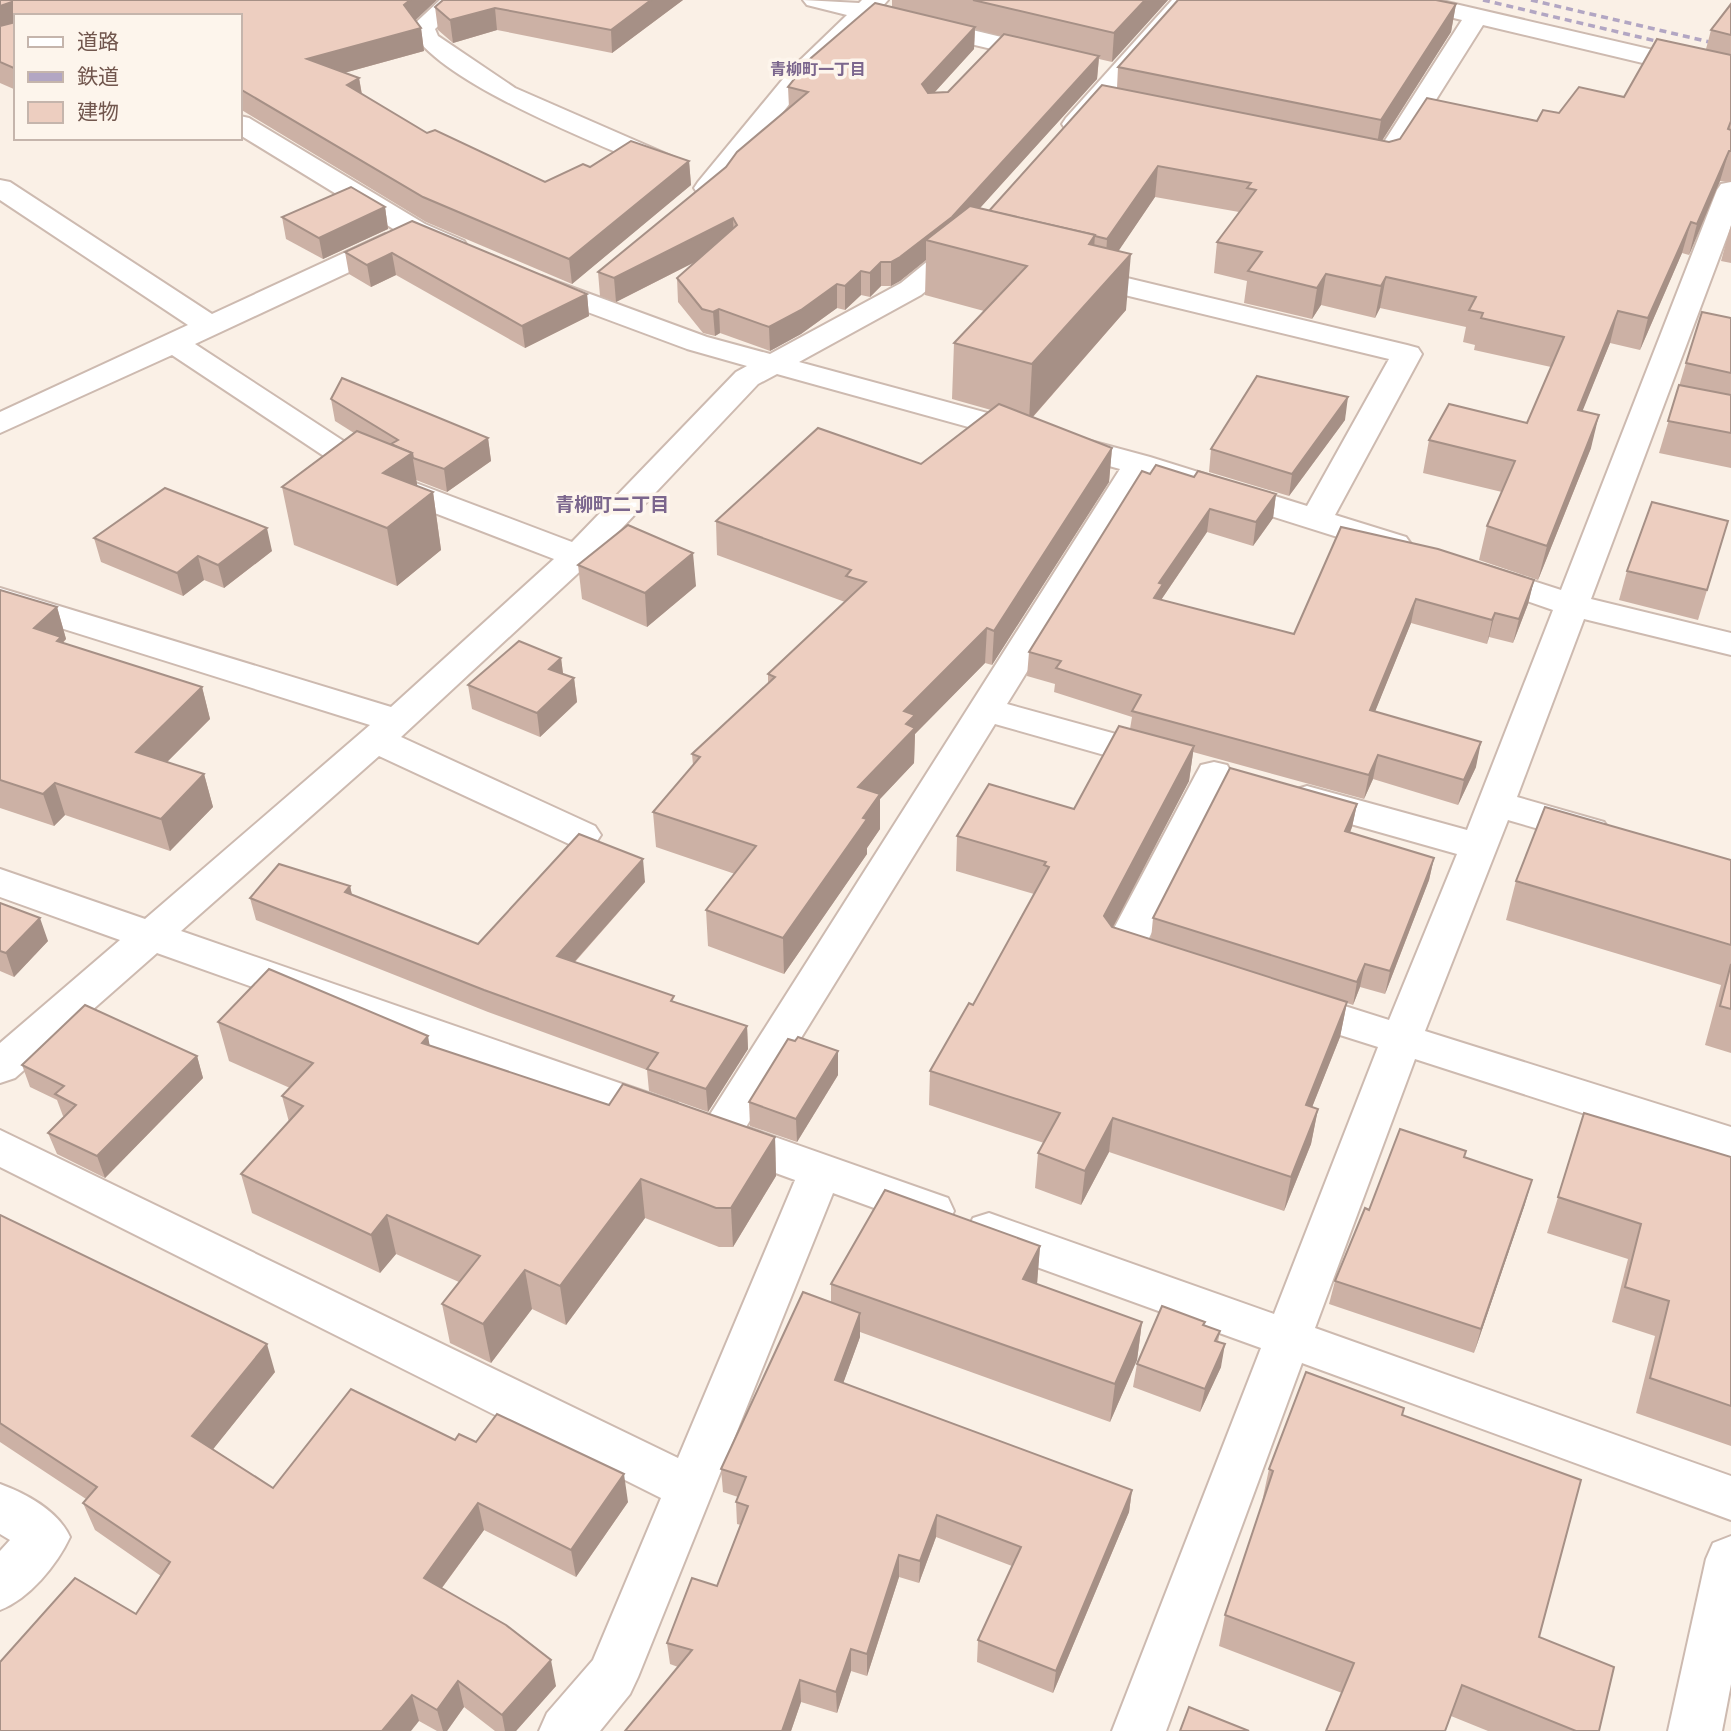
<svg xmlns="http://www.w3.org/2000/svg" width="1731" height="1731" viewBox="0 0 1731 1731" font-family="'Archivo Narrow','Noto Sans JP',sans-serif">
	<style>
		.lines { fill: none; stroke-linecap: round; stroke-linejoin: round }
		.minor-casing { stroke: #cdbab0; stroke-width: 4 }
		.minor { fill: #fff; fill-rule: evenodd }
		.rail { stroke: #b2a6c3; stroke-width: 3.5; stroke-dasharray: 7 5; stroke-linecap: butt }
		.wall { fill: #ccb1a5; fill-rule: evenodd }
		.shaded-wall { fill: #a69086 }
		.building { fill: #edcec0; stroke: #a69086; stroke-width: 2 }
		.labels { text-anchor: middle; stroke-width: 7; stroke-linejoin: round; paint-order: stroke }
		.far-neighbourhood-label { font-size: 16px; font-weight: bold; fill: #7b668d; stroke: #fdf5ec }
		.neighbourhood-label { font-size: 19px; font-weight: bold; fill: #7b668d; stroke: #fdf5ec }
	</style>
	<rect width="100%" height="100%" fill="#faf0e6"/>
	<g class="lines">
		<g class="minor-casing">
			<g id="minor">
				<path d="M 440,0 L 466,0 L 435,29 L 438,36 L 515,88 L 680,160 L 684,166 L 680,172 L 662,172 C 602,145 437,83 410,28 Z"/>
				<polygon points="803,0 859,3 862,0 888,0 881,8 1056,50 1059,55 1056,60 1047,62 869,20 810,78 718,194 698,194 694,188 698,182 792,68 847,15 807,5"/>
				<polygon points="1172,0 1197,0 1084,130 1066,130 1062,124 1066,118"/>
				<polygon points="1395,0 1438,0 1731,68 1731,84 1483,25 1393,168 1384,170 1350,163 1346,157 1350,151 1359,149 1377,153 1462,20 1399,5"/>
				<polygon points="240,116 249,118 425,224 464,241 468,247 464,253 454,255 444,253 407,236 409,240 405,246 195,344 397,476 572,542 736,372 747,366 687,349 531,291 527,285 531,279 541,276 707,337 770,354 901,283 956,238 966,236 976,238 980,244 976,250 921,295 799,362 1150,457 1307,506 1389,359 1067,281 1063,275 1067,269 1077,266 1407,345 1418,348 1422,354 1335,515 1406,537 1411,544 1406,551 1394,554 1382,551 1147,477 1007,704 1174,750 1179,759 1174,768 1161,771 995,724 746,1127 948,1198 954,1211 948,1224 932,1229 833,1193 638,1677 630,1694 600,1731 539,1731 547,1713 593,1660 661,1498 0,1167 0,1130 678,1458 795,1180 704,1147 697,1135 1120,469 777,374 758,384 589,563 401,737 595,826 601,835 595,844 582,848 569,844 379,756 181,931 677,1103 683,1115 677,1127 662,1131 647,1127 157,953 15,1078 0,1083 0,1043 120,940 0,897 0,869 145,919 370,725 0,609 0,588 391,707 554,559 375,490 172,355 0,433 0,412 188,325 0,200 0,180 10,182 212,314 385,234 400,233 240,135"/>
				<polygon points="1731,182 1731,226 1591,599 1731,633 1731,655 1584,619 1517,797 1604,822 1610,831 1604,840 1591,844 1508,820 1425,1031 1731,1127 1731,1161 1415,1059 1315,1328 1731,1476 1731,1520 1302,1363 1166,1731 1112,1731 1261,1348 973,1244 967,1231 973,1218 989,1213 1274,1314 1378,1047 1280,1016 1274,1005 1280,994 1294,990 1389,1020 1457,854 1294,808 1288,799 1294,790 1307,786 1467,830 1553,610 1472,582 1467,575 1472,568 1484,565 1561,590 1717,190 1721,184"/>
				<polygon points="1214,762 1227,765 1232,774 1147,942 1171,950 1177,960 1171,970 1157,975 1109,959 1103,949 1196,774 1201,765"/>
				<path d="M 0,1484 C 27,1494 58,1511 70,1537 C 57,1565 29,1599 0,1610 L 0,1551 L 10,1540 L 0,1534 Z"/>
				<polygon points="1731,1536 1731,1684 1722,1731 1668,1731 1706,1559 1713,1543"/>
			</g>
		</g>
		<use href="#minor" class="minor"/>
		<g class="rail">
			<polyline points="1483,0 1673,45"/>
			<polyline points="1531,0 1731,47"/>
		</g>
	</g>
	<g class="wall">
		<polygon points="0,0 416,20 421,28 424,51 344,73 359,78 362,94 427,133 545,182 590,167 689,161 691,185 572,284 426,222 240,109 240,16 16,16 16,90 0,83"/>
		<polygon points="443,0 683,0 612,53 497,30 453,43 438,30 435,7"/>
		<path d="M 892,0 L 1168,0 L 1112,62 L 1099,59 L 1097,79 L 980,208 L 989,211 L 1117,88 L 1118,67 L 1456,4 L 1451,32 L 1382,141 L 1389,142 L 1537,121 L 1559,113 L 1624,97 L 1706,49 L 1711,30 L 1731,4 L 1731,182 L 1720,181 L 1689,255 L 1682,253 L 1640,350 L 1610,343 L 1582,411 L 1591,448 L 1538,580 L 1479,560 L 1487,526 L 1502,492 L 1423,473 L 1429,440 L 1527,423 L 1551,367 L 1474,350 L 1475,345 L 1463,342 L 1466,327 L 1380,308 L 1375,318 L 1321,305 L 1312,319 L 1244,303 L 1247,281 L 1214,273 L 1217,242 L 1239,212 L 1155,197 L 1118,251 L 1126,310 L 1033,417 L 1112,448 L 1109,482 L 992,665 L 985,663 L 915,734 L 914,763 L 880,799 L 880,829 L 867,848 L 867,854 L 784,974 L 708,946 L 706,910 L 735,874 L 656,847 L 653,812 L 693,765 L 692,754 L 768,683 L 768,674 L 845,602 L 717,555 L 716,521 L 921,464 L 991,410 L 952,399 L 954,343 L 984,311 L 925,295 L 926,260 L 900,281 L 891,286 L 881,286 L 870,297 L 861,295 L 845,310 L 837,308 L 801,334 L 770,351 L 720,333 L 715,336 L 703,333 L 678,302 L 677,278 L 697,261 L 616,302 L 600,296 L 598,272 L 726,167 L 789,108 L 788,87 L 892,7 ZM 975,29 L 1002,36 L 948,92 L 934,93 L 974,49 Z"/>
		<polygon points="385,207 388,229 323,259 286,239 282,217"/>
		<polygon points="412,221 587,294 589,316 525,348 396,275 371,287 349,274 345,252"/>
		<polygon points="1731,225 1731,263 1721,261"/>
		<polygon points="1731,318 1731,468 1659,453 1686,363"/>
		<polygon points="331,399 488,438 491,461 447,492 416,480 417,486 433,492 441,550 397,586 294,545 282,487 354,433 335,421"/>
		<polygon points="1345,420 1289,496 1209,472 1211,449"/>
		<polygon points="1150,474 1194,477 1276,494 1273,518 1253,546 1207,532 1161,600 1294,634 1341,527 1534,580 1528,604 1513,643 1489,637 1487,644 1411,623 1375,711 1476,767 1458,805 1373,779 1364,799 1193,752 1189,781 1113,927 1151,939 1153,918 1357,804 1352,827 1350,833 1434,858 1429,880 1385,994 1360,987 1353,1005 1347,1003 1340,1037 1312,1107 1318,1109 1311,1144 1284,1211 1109,1152 1081,1205 1035,1188 1038,1153 1044,1143 929,1105 930,1071 973,1005 1034,894 956,871 957,836 1074,809 1130,729 1132,717 1054,692 1055,684 1027,676 1029,652"/>
		<polygon points="1728,521 1698,620 1619,600 1627,571"/>
		<polygon points="94,538 272,551 224,588 204,580 183,596 101,562"/>
		<polygon points="578,565 696,586 647,627 582,599"/>
		<polygon points="0,590 57,607 66,639 63,643 202,687 210,719 167,762 204,774 213,807 170,851 65,815 54,826 0,808"/>
		<polygon points="561,658 563,674 574,678 577,702 540,737 472,709 468,685"/>
		<polygon points="1731,860 1731,1053 1705,1045 1721,985 1506,920 1516,881"/>
		<polygon points="645,882 575,962 675,1002 747,1026 748,1049 708,1112 649,1091 647,1070 488,1012 256,920 250,898 350,886 352,895 478,944"/>
		<polygon points="0,903 48,941 14,977 0,971"/>
		<polygon points="218,1022 429,1045 609,1105 775,1137 776,1176 733,1247 719,1247 645,1218 566,1325 532,1309 491,1363 450,1343 442,1304 459,1282 396,1254 380,1273 252,1213 241,1174 289,1122 282,1096 290,1088 229,1061"/>
		<polygon points="795,1041 838,1075 797,1142 750,1126 749,1102"/>
		<polygon points="197,1056 203,1078 105,1178 57,1154 48,1133 65,1117 63,1116 57,1100 30,1087 22,1065"/>
		<polygon points="1584,1113 1731,1157 1731,1446 1636,1413 1655,1336 1612,1322 1628,1259 1547,1233"/>
		<polygon points="1464,1157 1525,1204 1474,1353 1329,1304 1335,1281 1369,1210"/>
		<polygon points="0,1215 275,1372 213,1449 273,1488 455,1440 476,1442 628,1502 576,1577 484,1530 442,1588 556,1686 516,1731 495,1731 464,1707 447,1731 437,1731 419,1721 136,1614 161,1576 95,1530 83,1503 86,1499 0,1442"/>
		<polygon points="1040,1246 1037,1284 1142,1322 1137,1360 1110,1422 860,1332 860,1337 843,1383 1132,1490 1129,1512 1053,1693 977,1662 978,1640 1012,1566 936,1537 919,1583 899,1577 867,1676 851,1671 837,1713 801,1702 791,1731 625,1731 678,1667 670,1664 667,1643 717,1586 741,1525 737,1524 736,1502 738,1497 723,1492 721,1469 831,1302 831,1284"/>
		<polygon points="1205,1322 1204,1325 1220,1331 1218,1342 1221,1367 1200,1412 1133,1387 1137,1364"/>
		<polygon points="1402,1415 1539,1637 1599,1731 1488,1731 1451,1716 1342,1693 1219,1646 1225,1615 1263,1502 1262,1502 1269,1469"/>
	</g>
	<g class="shaded-wall">
		<polygon points="410,0 437,0 407,28 404,5"/>
		<polygon points="651,0 683,0 612,53 611,30"/>
		<polygon points="1145,0 1168,0 1112,62 1114,33"/>
		<polygon points="12,2 16,25 0,30 0,6"/>
		<polygon points="1456,4 1451,32 1376,150 1381,120"/>
		<polygon points="495,8 497,30 453,43 450,20"/>
		<polygon points="975,27 974,49 922,106 922,84"/>
		<polygon points="421,28 424,51 311,82 307,59"/>
		<polygon points="1099,56 1097,79 951,240 926,240 926,260 900,281 891,286 891,262"/>
		<polygon points="359,78 363,102 347,85"/>
		<polygon points="1729,151 1720,181 1689,255 1697,224"/>
		<polygon points="689,161 691,185 572,284 569,259"/>
		<polygon points="1158,166 1155,197 1105,271 1107,239"/>
		<polygon points="385,207 388,229 323,259 319,238"/>
		<polygon points="733,218 734,242 616,302 614,278"/>
		<polygon points="1691,222 1682,253 1640,350 1648,318"/>
		<polygon points="1095,235 1091,290 1089,244"/>
		<polygon points="392,253 396,275 371,287 367,265"/>
		<polygon points="1131,254 1126,310 1029,421 1032,364"/>
		<polygon points="881,262 881,286 870,297 870,273"/>
		<polygon points="861,271 861,295 845,310 845,286"/>
		<polygon points="1326,274 1321,305 1312,319 1317,288"/>
		<polygon points="1386,277 1380,308 1375,318 1381,286"/>
		<polygon points="837,284 837,308 801,334 770,351 769,327"/>
		<polygon points="587,294 589,316 525,348 522,326"/>
		<polygon points="719,309 720,333 715,336 713,312"/>
		<polygon points="1618,311 1610,343 1570,442 1578,410"/>
		<polygon points="1348,397 1345,420 1289,496 1292,474"/>
		<polygon points="1599,415 1591,448 1538,580 1547,546"/>
		<polygon points="488,438 491,461 447,492 444,469"/>
		<polygon points="1112,448 1109,482 992,665 994,631"/>
		<polygon points="412,453 420,502 433,492 441,550 397,586 387,528 383,473"/>
		<polygon points="1276,494 1273,518 1253,546 1256,522"/>
		<polygon points="1210,509 1207,532 1161,600 1154,598 1159,583"/>
		<polygon points="267,528 272,551 224,588 218,565"/>
		<polygon points="693,553 696,586 647,627 645,593"/>
		<polygon points="198,556 204,580 183,596 177,573"/>
		<polygon points="1534,580 1528,604 1513,643 1519,619"/>
		<polygon points="1416,599 1411,623 1366,734 1370,710"/>
		<polygon points="57,607 66,639 63,642 71,669 34,628"/>
		<polygon points="1495,613 1489,637 1487,644 1492,620"/>
		<polygon points="987,628 985,663 915,734 914,763 880,799 880,829 867,848 867,854 784,974 783,938 858,787 904,711"/>
		<polygon points="561,658 564,681 549,669"/>
		<polygon points="574,678 577,702 540,737 537,713"/>
		<polygon points="202,687 210,719 145,784 136,752"/>
		<polygon points="1481,742 1476,767 1458,805 1464,780"/>
		<polygon points="1194,746 1189,781 1101,950 1104,916"/>
		<polygon points="1378,755 1373,779 1364,799 1369,775"/>
		<polygon points="204,774 213,807 170,851 161,819"/>
		<polygon points="55,783 65,815 54,826 43,794"/>
		<polygon points="1357,804 1352,827 1341,854 1345,831"/>
		<polygon points="1434,858 1429,880 1385,994 1390,971"/>
		<polygon points="643,859 645,882 560,978 557,956"/>
		<polygon points="350,886 355,909 345,892"/>
		<polygon points="40,918 48,941 14,977 6,953"/>
		<polygon points="1365,964 1360,987 1353,1005 1357,982"/>
		<polygon points="1347,1002 1340,1037 1299,1140 1306,1105"/>
		<polygon points="747,1026 748,1049 708,1112 706,1089"/>
		<polygon points="428,1036 435,1075 422,1043"/>
		<polygon points="838,1051 838,1075 797,1142 796,1119"/>
		<polygon points="197,1056 203,1078 105,1178 97,1156"/>
		<polygon points="1318,1109 1311,1144 1284,1211 1291,1177"/>
		<polygon points="1113,1118 1109,1152 1081,1205 1085,1171"/>
		<polygon points="775,1137 776,1176 733,1247 731,1208"/>
		<polygon points="641,1179 645,1218 566,1325 560,1286"/>
		<polygon points="1532,1180 1525,1204 1474,1353 1481,1329"/>
		<polygon points="387,1215 396,1254 380,1273 371,1235"/>
		<polygon points="1040,1246 1037,1284 1023,1279"/>
		<polygon points="525,1270 532,1309 491,1363 483,1324"/>
		<polygon points="860,1313 860,1337 836,1403 835,1380"/>
		<polygon points="1142,1322 1137,1360 1110,1422 1115,1384"/>
		<polygon points="267,1344 275,1372 202,1463 192,1436"/>
		<polygon points="1225,1344 1221,1367 1200,1412 1205,1389"/>
		<polygon points="624,1474 628,1502 576,1577 571,1550"/>
		<polygon points="1132,1490 1129,1512 1053,1693 1056,1671"/>
		<polygon points="478,1503 484,1530 430,1604 424,1578"/>
		<polygon points="937,1515 936,1537 919,1583 920,1561"/>
		<polygon points="899,1555 899,1577 867,1676 867,1654"/>
		<polygon points="851,1649 851,1671 837,1713 836,1692"/>
		<polygon points="551,1660 556,1686 516,1731 505,1731 502,1715"/>
		<polygon points="800,1680 801,1702 791,1731 782,1731"/>
		<polygon points="458,1681 464,1707 447,1731 443,1731 437,1710"/>
		<polygon points="412,1695 419,1721 411,1731 382,1731"/>
	</g>
	<g class="building">
		<polygon points="0,0 410,0 404,5 421,28 307,59 359,78 347,85 427,133 435,130 545,182 583,164 590,167 631,141 689,161 569,259 423,197 240,89 240,16 16,16 16,69 0,62 0,26 12,23 12,2 0,6"/>
		<polygon points="443,0 651,0 611,30 495,8 450,20 435,7"/>
		<polygon points="973,0 1145,0 1114,33"/>
		<polygon points="1178,0 1436,0 1456,4 1381,120 1118,67"/>
		<polygon points="875,3 975,27 922,84 928,93 948,92 1004,34 1099,56 952,217 900,257 891,262 881,262 870,273 861,271 845,286 837,284 801,310 769,327 719,309 713,312 702,309 677,278 737,225 733,218 614,278 598,272 726,167 737,152 808,92 788,87 811,58"/>
		<polygon points="1731,4 1731,35 1711,30"/>
		<polygon points="1657,39 1731,55 1731,121 1728,129 1731,130 1731,151 1729,151 1697,224 1691,222 1648,318 1618,311 1578,410 1599,415 1547,546 1487,526 1515,461 1429,440 1449,404 1527,423 1564,337 1481,318 1483,313 1469,310 1476,297 1386,277 1381,286 1326,274 1317,288 1248,271 1262,252 1217,242 1256,190 1247,188 1251,183 1158,166 1107,239 1095,236 1095,235 989,211 1102,85 1389,142 1400,139 1427,98 1537,121 1543,110 1559,113 1579,87 1624,97"/>
		<polygon points="351,187 385,207 319,238 282,217"/>
		<polygon points="970,206 1095,235 1089,244 1131,254 1032,364 954,343 1027,266 926,240"/>
		<polygon points="412,221 587,294 522,326 392,253 367,265 345,252"/>
		<polygon points="1702,312 1731,318 1731,373 1686,363"/>
		<polygon points="1257,376 1348,397 1292,474 1211,449"/>
		<polygon points="342,378 488,438 444,469 413,458 412,453 391,444 398,440 331,399"/>
		<polygon points="1679,385 1731,395 1731,433 1668,421"/>
		<polygon points="999,404 1112,448 994,631 987,628 904,711 915,715 906,724 915,728 858,787 880,794 863,818 867,819 783,938 706,910 756,846 653,812 700,757 692,754 775,677 768,674 866,582 846,576 851,570 716,521 818,428 921,464"/>
		<polygon points="357,431 412,453 383,473 433,492 387,528 282,487"/>
		<polygon points="1156,465 1194,477 1198,471 1276,494 1256,522 1210,509 1159,583 1163,584 1154,598 1294,634 1341,527 1438,549 1534,580 1519,619 1495,613 1492,620 1416,599 1370,710 1481,742 1464,780 1378,755 1369,775 1132,711 1141,695 1056,668 1061,661 1029,652 1142,471 1150,474"/>
		<polygon points="165,488 267,528 218,565 198,556 177,573 94,538"/>
		<polygon points="1652,502 1728,521 1707,590 1627,571"/>
		<polygon points="628,525 693,553 645,593 578,565"/>
		<polygon points="0,590 57,607 34,628 61,637 57,641 202,687 136,752 204,774 161,819 55,783 43,794 0,780"/>
		<polygon points="519,641 561,658 549,669 574,678 537,713 468,685"/>
		<polygon points="1119,726 1194,746 1104,916 1112,927 1347,1002 1306,1105 1318,1109 1291,1177 1113,1118 1085,1171 1038,1153 1060,1113 930,1071 969,1003 973,1005 1049,867 1044,865 1046,862 957,836 989,784 1074,809"/>
		<polygon points="1230,768 1357,804 1345,831 1434,858 1390,971 1365,964 1357,982 1153,918"/>
		<polygon points="1545,807 1731,860 1731,945 1516,881"/>
		<polygon points="579,834 643,859 557,956 674,996 671,1001 747,1026 706,1089 647,1069 658,1053 484,990 250,898 279,864 350,886 345,892 478,944"/>
		<polygon points="0,903 40,918 6,953 0,951"/>
		<polygon points="1731,964 1731,1009 1720,1006"/>
		<polygon points="269,969 428,1036 422,1043 609,1105 623,1084 775,1137 731,1208 716,1208 641,1179 560,1286 525,1270 483,1324 442,1304 480,1256 387,1215 371,1235 241,1174 303,1106 282,1096 313,1063 218,1022"/>
		<polygon points="85,1005 197,1056 97,1156 48,1133 76,1105 55,1094 64,1086 22,1065"/>
		<polygon points="798,1037 838,1051 796,1119 749,1102 788,1039 795,1041"/>
		<polygon points="1584,1113 1731,1157 1731,1406 1650,1378 1669,1301 1625,1287 1641,1224 1558,1197"/>
		<polygon points="1400,1129 1466,1151 1464,1157 1532,1180 1481,1329 1335,1281 1365,1208 1369,1210"/>
		<polygon points="885,1190 1040,1246 1023,1279 1142,1322 1115,1384 831,1284"/>
		<polygon points="0,1215 267,1344 192,1436 273,1488 351,1389 455,1440 459,1434 476,1442 497,1414 624,1474 571,1550 478,1503 424,1578 506,1625 551,1660 502,1715 458,1681 437,1710 412,1695 382,1731 0,1731 0,1662 75,1578 136,1614 170,1562 83,1503 97,1487 0,1423"/>
		<polygon points="803,1292 860,1313 835,1380 1132,1490 1056,1671 978,1640 1021,1547 937,1515 920,1561 899,1555 867,1654 851,1649 836,1692 800,1680 782,1731 625,1731 692,1650 667,1643 692,1578 717,1586 748,1506 736,1502 746,1477 721,1469"/>
		<polygon points="1162,1306 1205,1322 1203,1325 1220,1331 1215,1341 1225,1344 1205,1389 1137,1364"/>
		<polygon points="1306,1372 1404,1408 1402,1415 1581,1480 1539,1637 1614,1667 1599,1731 1576,1731 1462,1685 1445,1731 1326,1731 1354,1663 1225,1615 1273,1471 1269,1469"/>
		<polygon points="1189,1707 1249,1731 1180,1731"/>
	</g>
	<g class="labels">
		<g class="far-neighbourhood-label">
			<text x="818" y="75">青柳町一丁目</text>
		</g>
		<g class="neighbourhood-label">
			<text x="612" y="511">青柳町二丁目</text>
		</g>
	</g>
	<rect x="14" y="14" width="228" height="126" fill="#fdf5ec" stroke="#c5b5ac" stroke-width="2"/>
	<rect x="28" y="37" width="35" height="10" fill="#ffffff" stroke="#c5b5ac" stroke-width="2"/>
	<text x="77" y="49" font-size="21" fill="#71564d">道路</text>
	<rect x="28" y="72" width="35" height="10" fill="#b2a6c3" stroke="#c5b5ac" stroke-width="2"/>
	<text x="77" y="84" font-size="21" fill="#71564d">鉄道</text>
	<rect x="28" y="102" width="35" height="21" fill="#edcec0" stroke="#c5b5ac" stroke-width="2"/>
	<text x="77" y="119" font-size="21" fill="#71564d">建物</text>
</svg>
